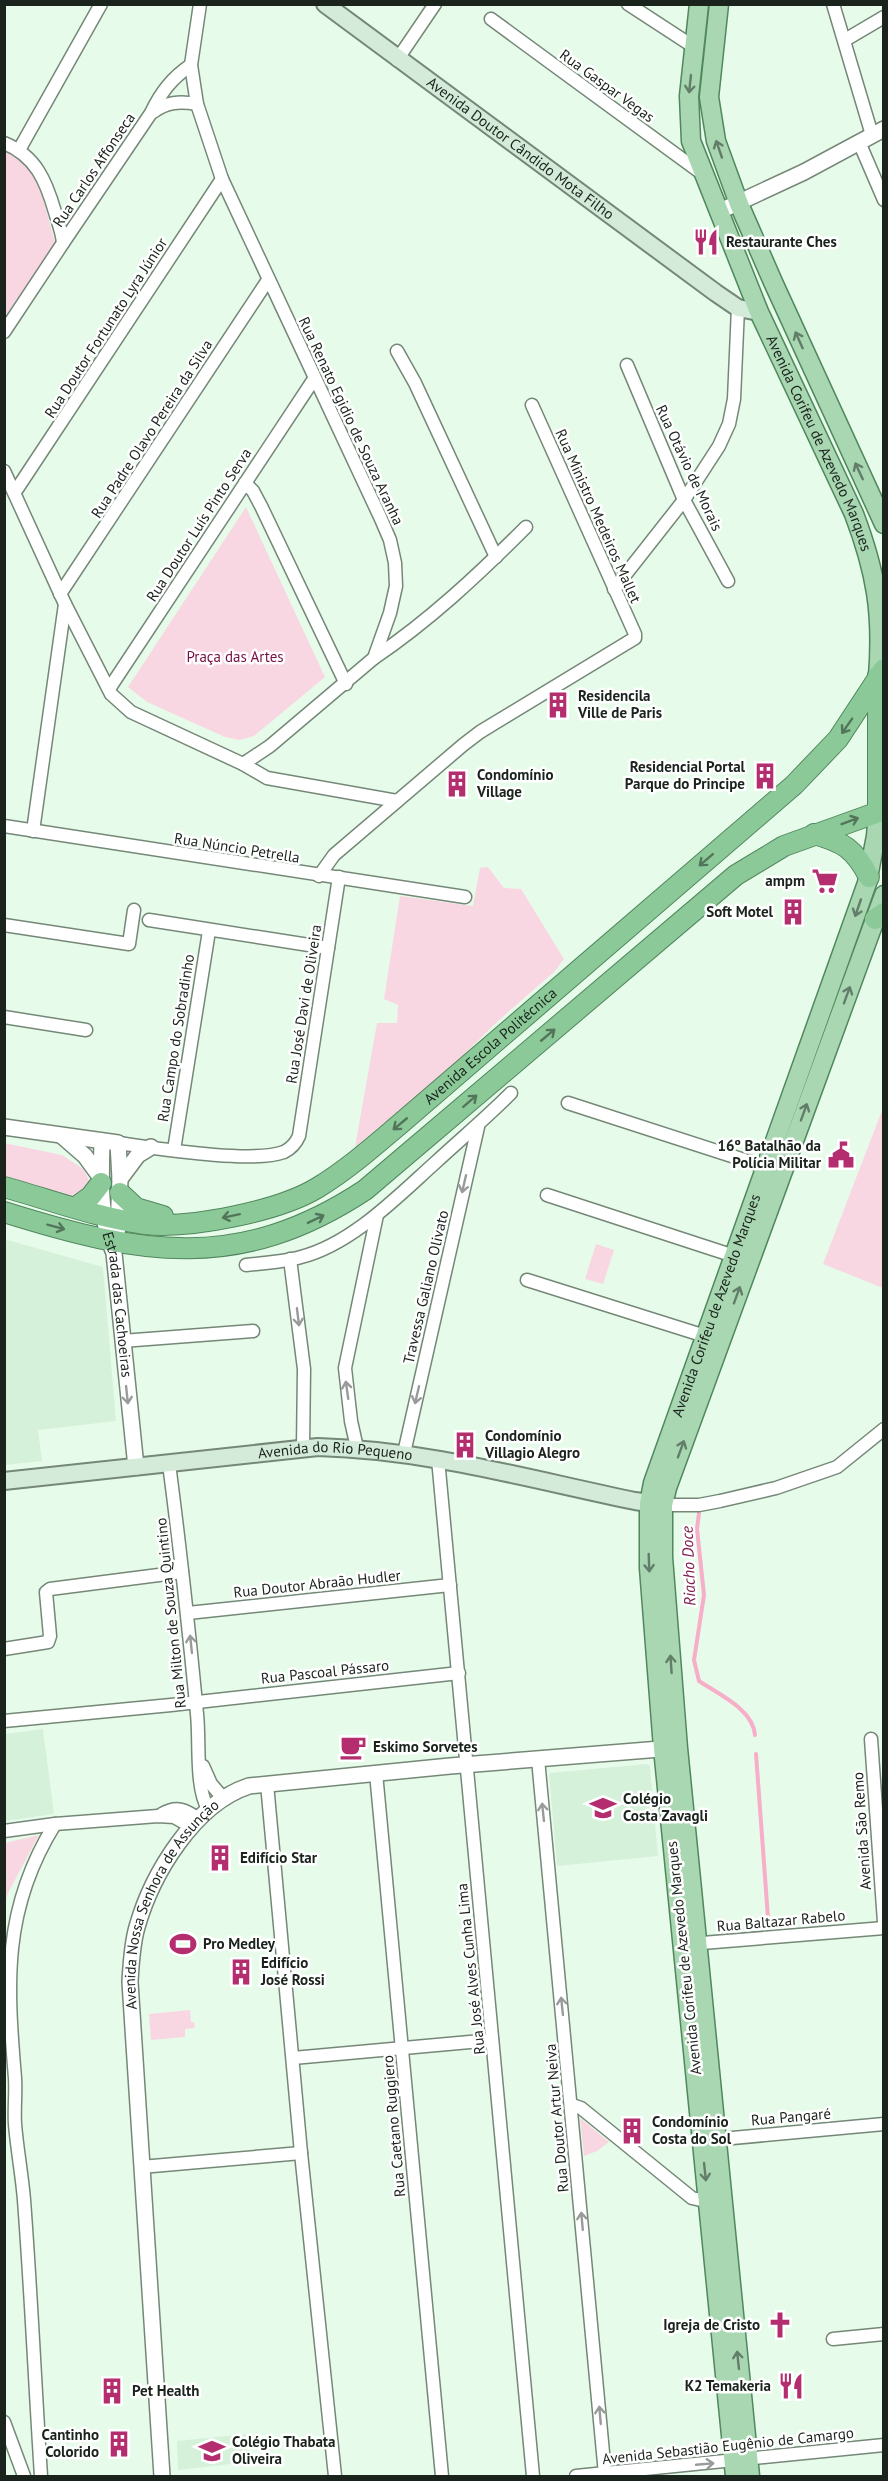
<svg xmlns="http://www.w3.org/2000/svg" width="888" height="2481" viewBox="0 0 888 2481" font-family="'PT Sans',sans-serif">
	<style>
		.built { fill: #d6f1da }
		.green { fill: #f9d7e2 }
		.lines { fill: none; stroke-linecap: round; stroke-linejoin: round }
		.stream { stroke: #f7aec8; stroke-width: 4 }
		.minor-casing { stroke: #758878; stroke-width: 15 }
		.tertiary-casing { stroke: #758878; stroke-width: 18 }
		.secondary-casing { stroke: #758878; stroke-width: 20 }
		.primary-casing { stroke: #51875d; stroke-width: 21 }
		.trunk-casing { stroke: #51875d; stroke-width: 22 }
		.minor { stroke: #fff; stroke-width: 12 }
		.tertiary { stroke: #fff; stroke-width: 15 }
		.secondary { stroke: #d4ebd9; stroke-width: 16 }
		.primary { stroke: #a8d7b2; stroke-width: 18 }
		.trunk { stroke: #8bca98; stroke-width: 20 }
		.oneway { stroke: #627d68 }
		.oneway2 { stroke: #53765a }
		.oneway3 { stroke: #989c99 }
		.labels { text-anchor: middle; stroke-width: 5; stroke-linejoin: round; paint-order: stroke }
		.street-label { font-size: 15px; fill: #1b231d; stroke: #fff }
		.poi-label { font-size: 15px; font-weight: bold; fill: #1b231d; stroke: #fff; text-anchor: start }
		.park-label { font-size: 15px; fill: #760f44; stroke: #fff }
		.water-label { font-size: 16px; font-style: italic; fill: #7f1a4b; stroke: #fff }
	</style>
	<rect width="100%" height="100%" fill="#e7fbea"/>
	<g class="built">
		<polygon points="4,1239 103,1267 116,1421 38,1430 42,1461 5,1465"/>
		<polygon points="43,1729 54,1814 5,1821 5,1734"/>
		<polygon points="647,1764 650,1766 658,1856 557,1866 549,1773"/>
		<polygon points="246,2434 248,2462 178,2470 177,2441"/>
	</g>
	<g class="green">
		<path d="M 5,148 C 41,165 45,211 56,245 L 5,318 Z"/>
		<polygon points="246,507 325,677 254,736 240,740 225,737 147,702 128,687"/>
		<polygon points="488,867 504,888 521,889 564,959 554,972 497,1022 443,1075 355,1147 377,1023 397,1023 398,1005 384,999 400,896 473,906 480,868"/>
		<polygon points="883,1108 883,1288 823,1264"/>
		<polygon points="4,1143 62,1155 83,1169 94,1189 80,1201 5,1179"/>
		<polygon points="596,1244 614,1250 603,1284 585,1279"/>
		<polygon points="39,1835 8,1893 5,1904 5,1843"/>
		<polygon points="190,2010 191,2022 194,2022 195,2028 185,2029 185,2037 151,2040 149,2014"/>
		<polygon points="580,2118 609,2142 597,2151 584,2156"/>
	</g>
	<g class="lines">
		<g class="stream">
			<path d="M 699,1513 L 697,1529 L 704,1595 L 694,1660 L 699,1681 C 718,1694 753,1709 755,1735"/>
			<polyline points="756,1754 768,1918"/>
		</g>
		<g class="minor-casing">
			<g id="minor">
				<polyline points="200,4 191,65 197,104 222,179 381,519 390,540 395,563 396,586 390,613 374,658 270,746 243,764"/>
				<polyline points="628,4 694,47"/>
				<polyline points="833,4 872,135"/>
				<polyline points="491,19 704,175"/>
				<polyline points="845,40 884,17"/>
				<polyline points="397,60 435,4"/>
				<path d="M 153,112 C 167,102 179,101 197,104"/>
				<polyline points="859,142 884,200"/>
				<path d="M 4,143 C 36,156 46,181 55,212 C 58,222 62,232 63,243 L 4,332"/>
				<polyline points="19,150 101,4"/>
				<path d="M 63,243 L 151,113 C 161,92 172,78 191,65"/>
				<polyline points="397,351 415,383 496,557"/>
				<polyline points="627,365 684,500 728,581"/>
				<polyline points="4,471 65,604 111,694 131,712 243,764 267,778 397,801"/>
				<polyline points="245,483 253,491 261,506 346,684"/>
				<polyline points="15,492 222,179"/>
				<polyline points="614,589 684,500 719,446 729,424 734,399 738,308"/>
				<polyline points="60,594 268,280"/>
				<path d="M 374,658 C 430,620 478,575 526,527"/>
				<polyline points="109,689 314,379"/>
				<polyline points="4,826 465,897"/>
				<polyline points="33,831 65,604"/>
				<polyline points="319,876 334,855 463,745 480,732 635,638 635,634 532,405"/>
				<polyline points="149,920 328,948"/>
				<polyline points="4,925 129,944 134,910"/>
				<polyline points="4,1017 86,1030"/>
				<polyline points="568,1103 766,1167"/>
				<path d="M 118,1143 C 155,1148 251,1164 284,1152 C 292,1148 296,1143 299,1136 L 339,877"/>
				<polyline points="174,1150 209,931"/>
				<polyline points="547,1195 734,1256"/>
				<polyline points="290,1259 304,1369 303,1448"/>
				<path d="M 246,1265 C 264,1263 284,1262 301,1257 C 352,1244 398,1196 436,1162 C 462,1138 486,1118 511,1093"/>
				<polyline points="527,1280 705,1336"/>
				<polyline points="122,1341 253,1331"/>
				<polyline points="357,1448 351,1421 345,1368 377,1215"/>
				<polyline points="404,1453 478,1127"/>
				<polyline points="438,1459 533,2476"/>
				<path d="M 169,1464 C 180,1547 189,1631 197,1714 C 200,1742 195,1786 208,1809"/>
				<polyline points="663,1505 699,1505 720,1501 776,1488 837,1467 884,1429"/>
				<polyline points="188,1613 450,1585"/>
				<polyline points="4,1649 48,1642 50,1636 46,1592 50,1589 182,1572"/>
				<polyline points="4,1721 171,1705 459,1673"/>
				<polyline points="871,1739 884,1922"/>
				<polyline points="538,1759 605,2474"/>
				<polyline points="203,1766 211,1784 223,1798"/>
				<polyline points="376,1773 442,2476"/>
				<polyline points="267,1784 301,2153 335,2476"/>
				<path d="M 162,1814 C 177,1805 186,1810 199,1819"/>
				<polyline points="4,1831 55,1824 158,1816 174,1817 192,1827"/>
				<polyline points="690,1944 884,1928"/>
				<polyline points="293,2058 492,2040"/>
				<polyline points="572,2105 581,2108 692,2198 714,2203"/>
				<polyline points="711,2140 884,2124"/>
				<polyline points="141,2167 301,2153"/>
				<polyline points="833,2339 884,2334"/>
				<polyline points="4,2422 24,2476"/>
				<path d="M 41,2476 C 35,2384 31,2292 24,2200 C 22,2175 17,2149 15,2124 C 14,2109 16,2093 15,2078 C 7,1983 2,1909 55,1824"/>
				<polyline points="576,2476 884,2445"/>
			</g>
		</g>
		<g class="tertiary-casing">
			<g id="tertiary">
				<polyline points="718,212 804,172 884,129"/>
				<polyline points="4,1127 118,1143 120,1179 118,1229"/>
				<polyline points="62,1136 85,1156 101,1178"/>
				<path id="s1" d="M 102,1141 C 101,1177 99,1219 114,1253 L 136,1467"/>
				<polyline points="120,1179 138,1155 151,1147"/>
				<path id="s2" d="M 162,2476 L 130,1982 C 131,1964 132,1944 137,1927 C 152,1874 194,1804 249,1786 L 450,1766 L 673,1748"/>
			</g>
		</g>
		<g class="secondary-casing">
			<g id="secondary">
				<path id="s3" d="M 325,4 L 716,293 L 738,308 L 759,312"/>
				<path id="s4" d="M 4,1481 L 318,1447 C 428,1450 528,1479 635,1501 L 662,1505"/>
			</g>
		</g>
		<g class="primary-casing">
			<g id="primary">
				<path id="s5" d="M 699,4 L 689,96 L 691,141 L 759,312 L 854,514 C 876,572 883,614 878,676"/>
				<polyline points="719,4 709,97 716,141 739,204 773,282 884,524"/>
				<path id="s6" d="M 735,2476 L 663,1748 L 649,1568 L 649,1504 L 653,1483 L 867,883 L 876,836 L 878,811"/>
				<polyline points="750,2476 678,1748 663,1557 663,1505 667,1488 884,895"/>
			</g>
		</g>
		<g class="trunk-casing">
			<g id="trunk">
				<polyline points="878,676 878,811"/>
				<path d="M 814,834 C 843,842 855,849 869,877"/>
				<polyline points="875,919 884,913"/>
				<path id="s7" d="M 4,1187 C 51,1200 98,1218 145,1224 C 190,1229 279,1211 317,1188 C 347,1170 374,1146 400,1124 L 794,785 L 838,739 L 884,669"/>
				<polyline points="120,1193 136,1208 163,1216"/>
				<polyline points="76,1207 91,1196 101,1183"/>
				<path d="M 4,1212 C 141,1255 239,1273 365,1190 L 736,875 L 784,846 L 884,810"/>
			</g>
		</g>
		<use href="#minor" class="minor"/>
		<use href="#tertiary" class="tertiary"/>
		<use href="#secondary" class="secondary"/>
		<use href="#primary" class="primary"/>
		<use href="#trunk" class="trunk"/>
	</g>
	<defs><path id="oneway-shaft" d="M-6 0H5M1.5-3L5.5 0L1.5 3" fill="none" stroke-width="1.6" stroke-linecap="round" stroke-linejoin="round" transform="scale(1.5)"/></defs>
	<g class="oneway">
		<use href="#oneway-shaft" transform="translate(690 84) rotate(96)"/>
		<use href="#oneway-shaft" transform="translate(719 149) rotate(-109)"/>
		<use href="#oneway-shaft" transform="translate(799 340) rotate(-114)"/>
		<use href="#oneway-shaft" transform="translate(859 471) rotate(-115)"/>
		<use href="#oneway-shaft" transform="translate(858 908) rotate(109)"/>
		<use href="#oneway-shaft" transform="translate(847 995) rotate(-70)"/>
		<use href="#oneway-shaft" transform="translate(804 1112) rotate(-70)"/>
		<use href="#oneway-shaft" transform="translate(737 1295) rotate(-70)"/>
		<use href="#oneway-shaft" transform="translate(681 1449) rotate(-70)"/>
		<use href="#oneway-shaft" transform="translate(649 1563) rotate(88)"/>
		<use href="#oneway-shaft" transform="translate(671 1664) rotate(-94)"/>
		<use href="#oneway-shaft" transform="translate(705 2172) rotate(84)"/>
		<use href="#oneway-shaft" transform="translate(738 2360) rotate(-96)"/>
	</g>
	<g class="oneway2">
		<use href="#oneway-shaft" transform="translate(847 726) rotate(125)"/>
		<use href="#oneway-shaft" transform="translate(850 821) rotate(-21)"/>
		<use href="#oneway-shaft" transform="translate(706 860) rotate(139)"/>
		<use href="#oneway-shaft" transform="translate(548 1035) rotate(-40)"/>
		<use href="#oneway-shaft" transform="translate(470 1101) rotate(-41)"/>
		<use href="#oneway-shaft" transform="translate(400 1124) rotate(140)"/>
		<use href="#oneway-shaft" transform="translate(231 1216) rotate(168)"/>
		<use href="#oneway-shaft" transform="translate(316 1219) rotate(-26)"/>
		<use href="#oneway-shaft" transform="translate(56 1227) rotate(15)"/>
	</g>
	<g class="oneway3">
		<use href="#oneway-shaft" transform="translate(464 1184) rotate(103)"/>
		<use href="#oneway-shaft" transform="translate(298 1317) rotate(83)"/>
		<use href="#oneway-shaft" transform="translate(347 1390) rotate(-98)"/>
		<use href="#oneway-shaft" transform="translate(127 1395) rotate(84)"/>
		<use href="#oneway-shaft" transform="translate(417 1395) rotate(103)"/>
		<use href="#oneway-shaft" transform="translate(191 1644) rotate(-96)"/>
		<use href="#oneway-shaft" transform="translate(543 1812) rotate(-96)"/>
		<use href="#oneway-shaft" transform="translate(562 2006) rotate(-96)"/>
		<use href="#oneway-shaft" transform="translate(582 2221) rotate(-95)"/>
		<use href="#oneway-shaft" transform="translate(600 2415) rotate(-95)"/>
		<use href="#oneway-shaft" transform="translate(705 2464) rotate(-5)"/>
	</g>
	<defs>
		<g id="restaurant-bare" transform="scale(2.07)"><path d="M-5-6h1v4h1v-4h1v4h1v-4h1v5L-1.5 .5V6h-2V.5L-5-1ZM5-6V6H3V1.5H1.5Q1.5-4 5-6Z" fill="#b42d6e" stroke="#fff" stroke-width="2.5" paint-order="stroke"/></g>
		<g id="building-bare" transform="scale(2.07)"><path d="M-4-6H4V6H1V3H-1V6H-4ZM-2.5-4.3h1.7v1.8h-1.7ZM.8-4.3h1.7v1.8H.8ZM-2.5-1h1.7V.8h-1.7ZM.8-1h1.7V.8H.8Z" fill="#b42d6e" stroke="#fff" stroke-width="2.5" paint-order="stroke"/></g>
		<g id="supermarket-bare" transform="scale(2.07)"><path d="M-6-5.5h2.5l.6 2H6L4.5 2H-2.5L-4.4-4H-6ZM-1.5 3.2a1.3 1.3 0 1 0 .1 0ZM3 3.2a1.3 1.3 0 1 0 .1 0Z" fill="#b42d6e" stroke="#fff" stroke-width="2.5" paint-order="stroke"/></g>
		<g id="civic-bare" transform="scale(2.07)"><path d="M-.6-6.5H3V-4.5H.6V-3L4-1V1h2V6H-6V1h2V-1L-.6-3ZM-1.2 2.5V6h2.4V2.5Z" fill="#b42d6e" stroke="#fff" stroke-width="2.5" paint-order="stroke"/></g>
		<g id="cafe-bare" transform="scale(2.07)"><path d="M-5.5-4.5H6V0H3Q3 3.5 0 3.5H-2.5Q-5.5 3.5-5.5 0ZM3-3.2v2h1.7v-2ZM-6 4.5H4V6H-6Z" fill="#b42d6e" stroke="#fff" stroke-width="2.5" paint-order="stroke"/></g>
		<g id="school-bare" transform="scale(2.07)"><path d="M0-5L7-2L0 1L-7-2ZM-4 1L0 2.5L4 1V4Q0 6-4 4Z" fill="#b42d6e" stroke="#fff" stroke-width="2.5" paint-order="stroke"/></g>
		<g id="stadium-bare" transform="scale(2.07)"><path d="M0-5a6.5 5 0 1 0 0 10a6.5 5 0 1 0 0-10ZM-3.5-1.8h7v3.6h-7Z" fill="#b42d6e" stroke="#fff" stroke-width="2.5" paint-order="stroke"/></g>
		<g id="church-bare" transform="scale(2.07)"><path d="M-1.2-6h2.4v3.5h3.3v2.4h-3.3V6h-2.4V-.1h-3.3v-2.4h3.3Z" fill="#b42d6e" stroke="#fff" stroke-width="2.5" paint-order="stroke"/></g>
	</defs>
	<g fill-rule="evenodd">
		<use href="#restaurant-bare" x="706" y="242"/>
		<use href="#building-bare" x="558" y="705"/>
		<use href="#building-bare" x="765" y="776"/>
		<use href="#building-bare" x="457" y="784"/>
		<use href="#supermarket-bare" x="825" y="881"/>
		<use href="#building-bare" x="793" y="912"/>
		<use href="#civic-bare" x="841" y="1155"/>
		<use href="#building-bare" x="465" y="1445"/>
		<use href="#cafe-bare" x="353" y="1747"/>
		<use href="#school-bare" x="603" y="1808"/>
		<use href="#building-bare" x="220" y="1858"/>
		<use href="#stadium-bare" x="183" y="1944"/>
		<use href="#building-bare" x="241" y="1972"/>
		<use href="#building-bare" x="632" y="2131"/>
		<use href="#church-bare" x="780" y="2325"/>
		<use href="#restaurant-bare" x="791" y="2386"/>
		<use href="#building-bare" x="112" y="2391"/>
		<use href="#building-bare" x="119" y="2444"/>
		<use href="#school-bare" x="212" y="2451"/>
	</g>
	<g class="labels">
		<g class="street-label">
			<text transform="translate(607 86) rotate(36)" y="5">Rua Gaspar Vegas</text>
			<text dy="5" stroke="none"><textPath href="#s3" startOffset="243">Avenida Doutor Cândido Mota Filho</textPath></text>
			<text transform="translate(94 170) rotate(-56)" y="5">Rua Carlos Affonseca</text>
			<text transform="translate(106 328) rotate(-57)" y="5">Rua Doutor Fortunato Lyra Júnior</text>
			<text transform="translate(351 421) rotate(65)" y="5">Rua Renato Egidio de Souza Aranha</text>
			<text transform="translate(152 429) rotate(-57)" y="5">Rua Padre Olavo Pereira da Silva</text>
			<text dy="5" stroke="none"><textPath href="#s5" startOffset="466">Avenida Corifeu de Azevedo Marques</textPath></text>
			<text transform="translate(689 468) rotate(65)" y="5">Rua Otávio de Morais</text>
			<text transform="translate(598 516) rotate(66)" y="5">Rua Ministro Medeiros Mallet</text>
			<text transform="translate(199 525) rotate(-57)" y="5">Rua Doutor Luís Pinto Serva</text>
			<text transform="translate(237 848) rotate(9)" y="5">Rua Núncio Petrella</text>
			<text transform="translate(304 1004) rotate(-81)" y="5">Rua José Davi de Oliveira</text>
			<text transform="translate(176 1038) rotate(-81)" y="5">Rua Campo do Sobradinho</text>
			<text dy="5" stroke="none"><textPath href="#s7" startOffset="548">Avenida Escola Politécnica</textPath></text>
			<text transform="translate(426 1287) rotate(-77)" y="5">Travessa Galiano Olivato</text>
			<text dy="5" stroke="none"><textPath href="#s1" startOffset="165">Estrada das Cachoeiras</textPath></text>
			<text dy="5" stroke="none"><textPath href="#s6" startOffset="1186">Avenida Corifeu de Azevedo Marques</textPath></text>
			<text dy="5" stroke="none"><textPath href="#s4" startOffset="333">Avenida do Rio Pequeno</textPath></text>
			<text transform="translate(317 1584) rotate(-6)" y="5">Rua Doutor Abraão Hudler</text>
			<text transform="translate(171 1613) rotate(-96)" y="5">Rua Milton de Souza Quintino</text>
			<text transform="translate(325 1672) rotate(-6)" y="5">Rua Pascoal Pássaro</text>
			<text transform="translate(862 1831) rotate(-94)" y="5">Avenida São Remo</text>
			<text dy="5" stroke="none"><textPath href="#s2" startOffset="584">Avenida Nossa Senhora de Assunção</textPath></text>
			<text transform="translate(781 1921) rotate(-5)" y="5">Rua Baltazar Rabelo</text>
			<text transform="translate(684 1958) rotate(-96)" y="5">Avenida Corifeu de Azevedo Marques</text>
			<text transform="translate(471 1969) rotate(-96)" y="5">Rua José Alves Cunha Lima</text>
			<text transform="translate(791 2117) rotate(-5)" y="5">Rua Pangaré</text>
			<text transform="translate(557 2118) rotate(-95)" y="5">Rua Doutor Artur Neiva</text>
			<text transform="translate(394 2126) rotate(-95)" y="5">Rua Caetano Ruggiero</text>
			<text transform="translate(728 2446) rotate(-6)" y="5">Avenida Sebastião Eugênio de Camargo</text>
		</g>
		<g class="poi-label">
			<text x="726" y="247">Restaurante Ches</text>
			<text x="578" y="701">Residencila<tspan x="578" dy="17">Ville de Paris</tspan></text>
			<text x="745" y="772" text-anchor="end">Residencial Portal<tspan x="745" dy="17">Parque do Principe</tspan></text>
			<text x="477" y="780">Condomínio<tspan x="477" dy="17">Village</tspan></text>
			<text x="805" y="886" text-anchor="end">ampm</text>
			<text x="773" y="917" text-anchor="end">Soft Motel</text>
			<text x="821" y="1151" text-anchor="end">16º Batalhão da<tspan x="821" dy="17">Polícia Militar</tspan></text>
			<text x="485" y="1441">Condomínio<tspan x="485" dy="17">Villagio Alegro</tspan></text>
			<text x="373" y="1752">Eskimo Sorvetes</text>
			<text x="623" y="1804">Colégio<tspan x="623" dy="17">Costa Zavagli</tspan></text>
			<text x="240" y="1863">Edifício Star</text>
			<text x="203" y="1949">Pro Medley</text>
			<text x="261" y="1968">Edifício<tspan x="261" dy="17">José Rossi</tspan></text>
			<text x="652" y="2127">Condomínio<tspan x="652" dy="17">Costa do Sol</tspan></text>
			<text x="760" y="2330" text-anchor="end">Igreja de Cristo</text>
			<text x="771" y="2391" text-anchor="end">K2 Temakeria</text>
			<text x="132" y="2396">Pet Health</text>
			<text x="99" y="2440" text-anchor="end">Cantinho<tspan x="99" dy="17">Colorido</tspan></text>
			<text x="232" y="2447">Colégio Thabata<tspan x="232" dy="17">Oliveira</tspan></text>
		</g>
		<g class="park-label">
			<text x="235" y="662">Praça das Artes</text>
		</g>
		<g class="water-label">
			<text transform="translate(688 1566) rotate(-92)" y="6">Riacho Doce</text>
		</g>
	</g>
	<rect width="888" height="2481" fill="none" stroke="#1b231d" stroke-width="12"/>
</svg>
